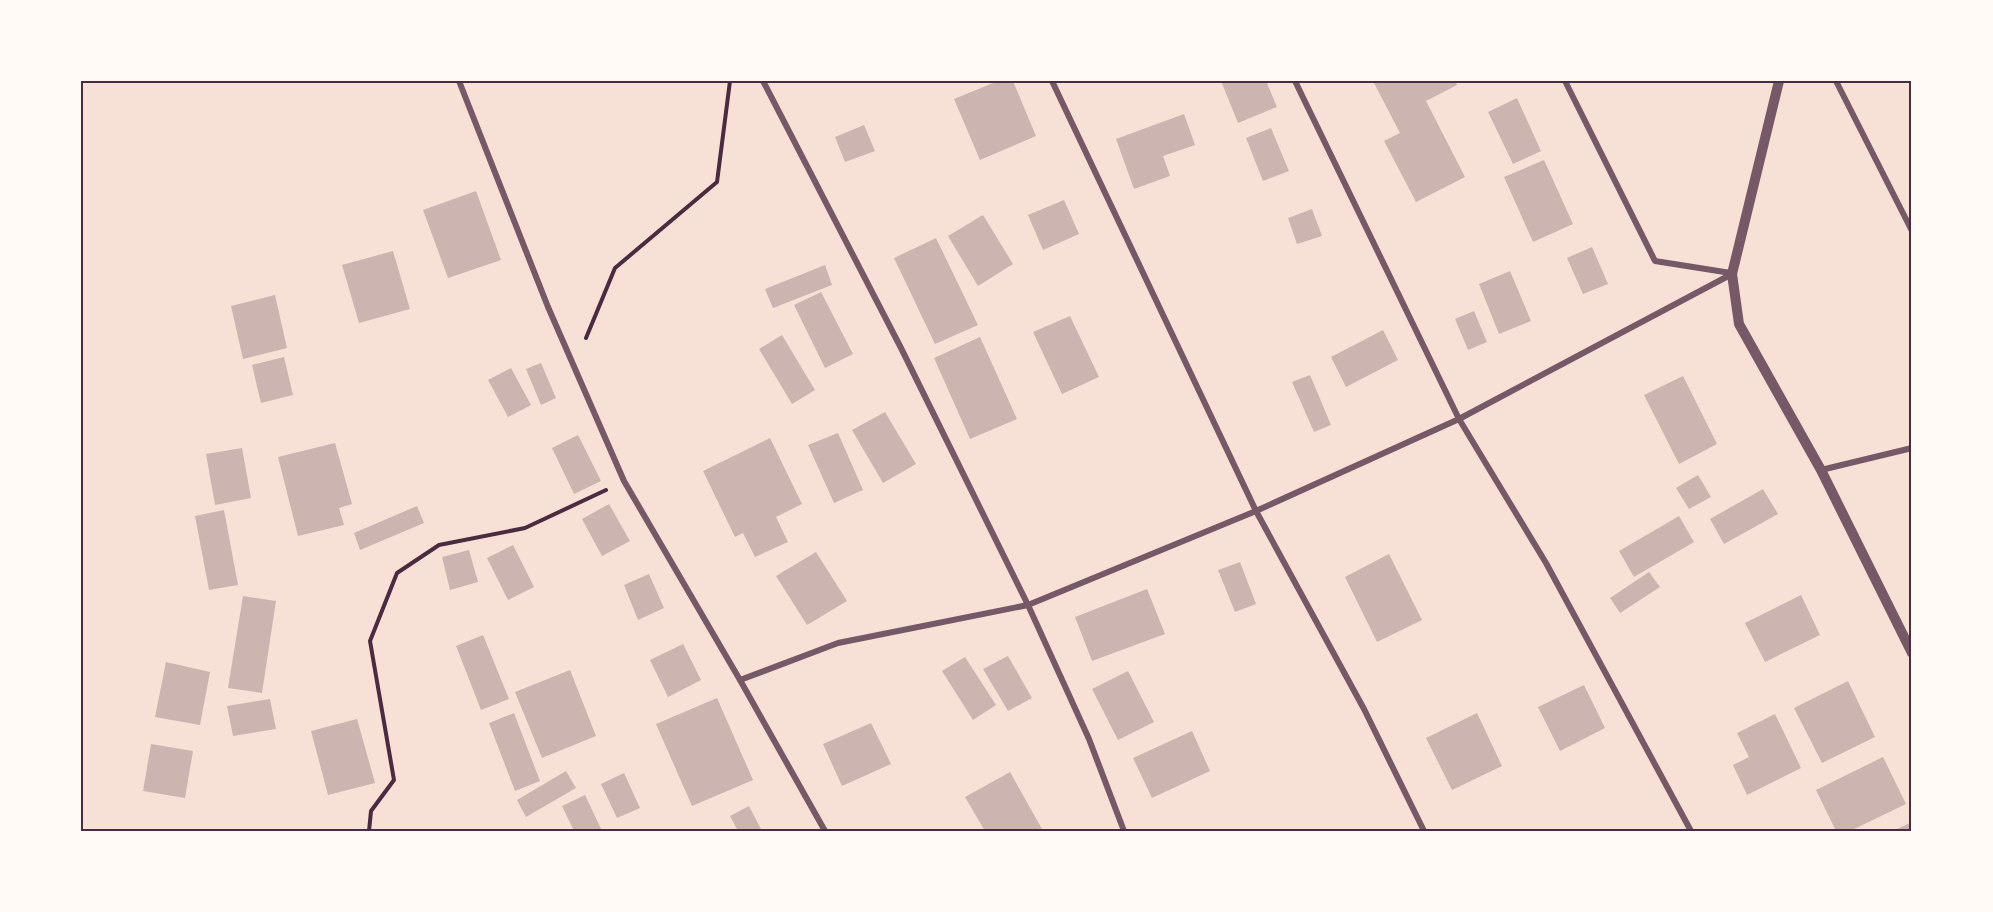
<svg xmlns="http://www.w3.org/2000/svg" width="1993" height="912" viewBox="0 0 1993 912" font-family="'Nunito Sans',sans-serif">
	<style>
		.building { fill: #ccb4b1 }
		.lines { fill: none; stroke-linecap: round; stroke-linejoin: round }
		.path { stroke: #4a2c40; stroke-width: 4 }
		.minor { stroke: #755966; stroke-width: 6 }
		.tertiary { stroke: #755966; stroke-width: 10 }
		.neatline { fill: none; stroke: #4a2c40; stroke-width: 2 }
	</style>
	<rect width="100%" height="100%" fill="#f7e1d7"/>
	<g class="building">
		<polygon points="998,81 1013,81 1036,136 980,160 954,99"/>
		<polygon points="1221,81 1266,81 1277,107 1238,123"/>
		<polygon points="1373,81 1455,81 1457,85 1426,101 1465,177 1416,202 1384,141 1400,133"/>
		<polygon points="1517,98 1541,151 1513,164 1488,112"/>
		<polygon points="1184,114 1195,145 1163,156 1170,176 1134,189 1116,139"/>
		<polygon points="864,125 875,151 845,162 835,137"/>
		<polygon points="1271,128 1289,171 1263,181 1246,138"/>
		<polygon points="1544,160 1573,224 1533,242 1504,177"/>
		<polygon points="476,191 501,260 448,278 423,210"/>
		<polygon points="1064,200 1079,234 1043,250 1028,215"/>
		<polygon points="1312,209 1322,236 1297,244 1288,218"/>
		<polygon points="983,215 1013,264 978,286 948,236"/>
		<polygon points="936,238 978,325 935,344 894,258"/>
		<polygon points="1592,247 1608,284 1583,294 1567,258"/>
		<polygon points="393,251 410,309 359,323 342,265"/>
		<polygon points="825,265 832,285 773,308 765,289"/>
		<polygon points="1510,271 1531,321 1499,334 1479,284"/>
		<polygon points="821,292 853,354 825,368 794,305"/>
		<polygon points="275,295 287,348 243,359 231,306"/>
		<polygon points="1474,311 1487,342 1468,350 1455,319"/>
		<polygon points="1070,316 1099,377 1062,394 1033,332"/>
		<polygon points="1383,330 1398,360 1346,387 1331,357"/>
		<polygon points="782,335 815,390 792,404 759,349"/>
		<polygon points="980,337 1017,419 970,439 934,358"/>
		<polygon points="284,357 293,395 261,403 252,365"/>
		<polygon points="541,363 556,398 541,405 526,369"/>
		<polygon points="511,368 531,405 508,417 488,380"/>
		<polygon points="1310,375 1331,425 1314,432 1292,382"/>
		<polygon points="1683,376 1717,444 1679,464 1644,395"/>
		<polygon points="885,412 916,464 883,483 852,430"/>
		<polygon points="838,433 863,490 834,503 808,445"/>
		<polygon points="578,435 601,481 574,494 552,448"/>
		<polygon points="770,438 802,504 776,517 788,542 755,557 743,533 735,537 703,471"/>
		<polygon points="335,443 352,504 339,508 344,525 298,536 278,457"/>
		<polygon points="242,448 251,498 215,505 206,454"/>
		<polygon points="1698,475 1711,497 1689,509 1676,488"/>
		<polygon points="1763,489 1778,514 1724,544 1710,519"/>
		<polygon points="609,504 630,541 602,556 582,519"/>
		<polygon points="417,506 424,523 360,550 354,533"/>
		<polygon points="224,510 238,585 209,590 195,516"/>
		<polygon points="1679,516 1694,542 1634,577 1619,551"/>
		<polygon points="513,545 534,587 508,600 487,558"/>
		<polygon points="469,550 478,582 450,590 442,557"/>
		<polygon points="816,552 847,601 807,625 776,576"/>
		<polygon points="1389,554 1422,620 1377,642 1345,577"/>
		<polygon points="1240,562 1256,604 1235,612 1218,570"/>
		<polygon points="1649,572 1660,587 1620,613 1610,598"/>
		<polygon points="649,574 664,608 638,620 624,585"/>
		<polygon points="1147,589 1165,634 1092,661 1075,617"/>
		<polygon points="1801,595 1820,635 1765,662 1745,623"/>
		<polygon points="243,596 276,601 262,693 228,688"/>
		<polygon points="483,635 509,699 481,710 456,646"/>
		<polygon points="683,644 701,680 668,697 650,660"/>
		<polygon points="1008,656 1032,698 1008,711 983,669"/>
		<polygon points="965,657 996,705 973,720 942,671"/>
		<polygon points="166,662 210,672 200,725 155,717"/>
		<polygon points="570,670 596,736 542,758 515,692"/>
		<polygon points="1128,671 1154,722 1118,740 1092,689"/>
		<polygon points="1848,681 1875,737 1822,763 1794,708"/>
		<polygon points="1584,685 1605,728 1560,751 1538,707"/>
		<polygon points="717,698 753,780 692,806 656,724"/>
		<polygon points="270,699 276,729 233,736 227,706"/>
		<polygon points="514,713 540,781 515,791 489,723"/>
		<polygon points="1477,713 1502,766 1452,790 1426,738"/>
		<polygon points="1775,714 1801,768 1747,795 1733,765 1749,757 1737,733"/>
		<polygon points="357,719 375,783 328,795 311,731"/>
		<polygon points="871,723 891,764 842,786 823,744"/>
		<polygon points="1192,731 1210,771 1152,798 1133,758"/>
		<polygon points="151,744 193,751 185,798 143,791"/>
		<polygon points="1883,757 1906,804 1850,831 1836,831 1816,790"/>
		<polygon points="566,771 576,788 526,817 517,800"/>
		<polygon points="1010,772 1042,829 1038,831 985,831 965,797"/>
		<polygon points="624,773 640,808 617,818 601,784"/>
		<polygon points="585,795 602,831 574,831 562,806"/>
		<polygon points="749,806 762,831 738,831 730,816"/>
		<polygon points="1912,822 1912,831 1893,831"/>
	</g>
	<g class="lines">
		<g class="path">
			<polyline points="586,338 615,268 717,182 730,81"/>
			<polyline points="369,831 371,811 394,780 370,641 397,573 439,545 525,528 606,490"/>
		</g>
		<g class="minor">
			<polyline points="459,81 548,307 624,481 740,680 825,831"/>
			<polyline points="763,81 901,348 1028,605 1089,739 1124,831"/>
			<polyline points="1052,81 1256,511 1364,709 1424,831"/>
			<polyline points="1295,81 1459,419 1546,563 1691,831"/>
			<polyline points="1565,81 1655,261 1731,273"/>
			<polyline points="1836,81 1912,231"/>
			<polyline points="1821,470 1912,448"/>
			<polyline points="740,680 838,643 1028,605 1256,511 1459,419 1732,274"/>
		</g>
		<polyline class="tertiary" points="1779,81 1732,274 1739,324 1821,470 1912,653"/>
	</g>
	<rect width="1993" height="912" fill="none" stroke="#fffaf5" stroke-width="165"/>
	<rect x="82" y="82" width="1828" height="748" class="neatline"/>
</svg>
